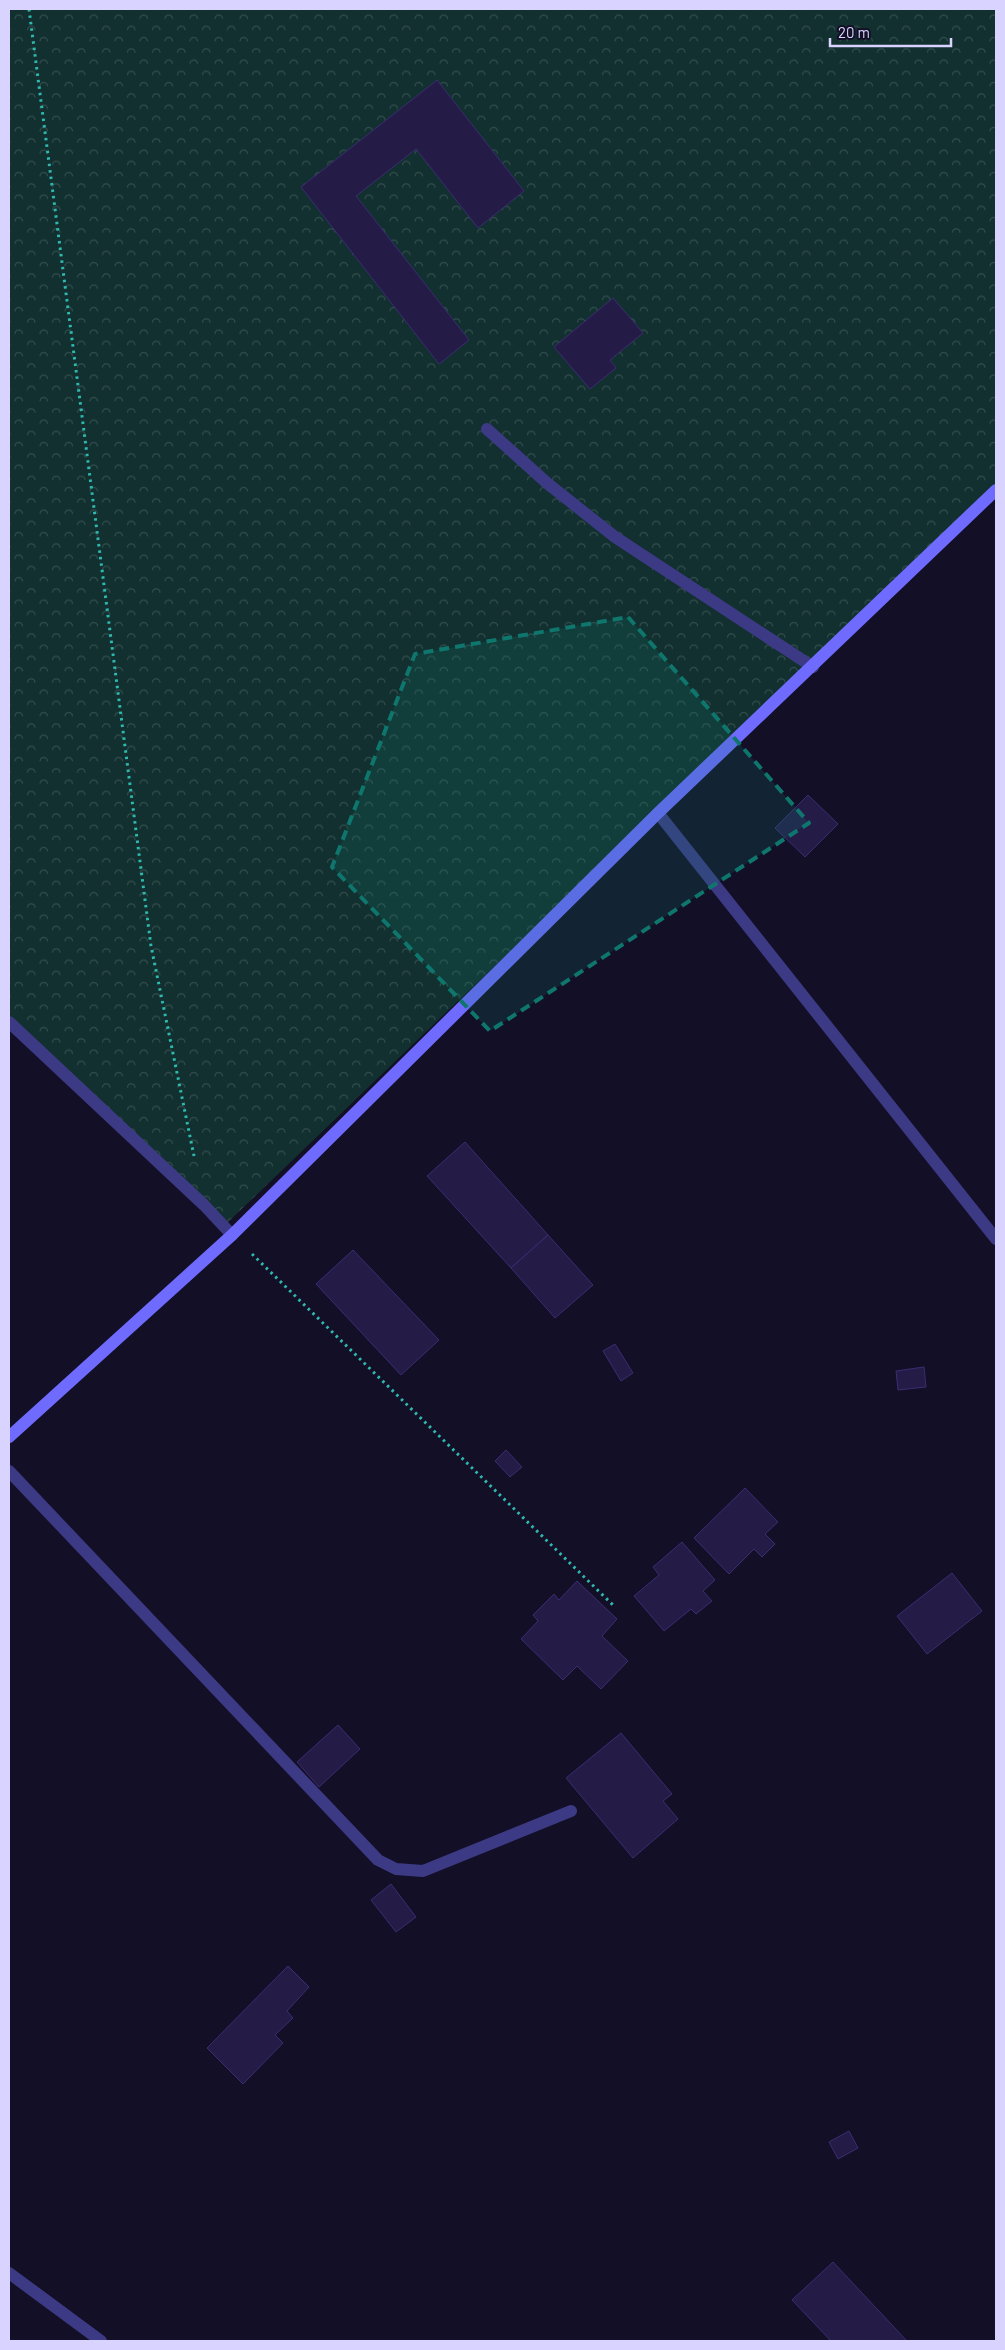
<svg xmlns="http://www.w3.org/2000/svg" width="1005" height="2350" viewBox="0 0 1005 2350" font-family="Barlow,sans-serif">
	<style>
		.park { fill: url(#park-crowns) }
		.building { fill: #241b47; stroke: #3b2d73 }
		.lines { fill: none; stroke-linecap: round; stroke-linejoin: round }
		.path { stroke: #2fb8b0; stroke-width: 3; stroke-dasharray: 2.5 4; stroke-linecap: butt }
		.lane { stroke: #3d3a85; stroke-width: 12 }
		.street { stroke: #3d3a85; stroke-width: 12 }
		.secondary { stroke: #6f6bff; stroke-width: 12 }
		.marked { fill: #0f766e; fill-opacity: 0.2; stroke: #0f766e; stroke-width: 4; stroke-dasharray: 10 6; stroke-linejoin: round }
	</style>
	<defs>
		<pattern id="park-crowns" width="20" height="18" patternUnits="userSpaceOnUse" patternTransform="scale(1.25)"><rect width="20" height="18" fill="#12302f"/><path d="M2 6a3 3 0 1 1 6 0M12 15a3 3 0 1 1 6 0" fill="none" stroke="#344d4e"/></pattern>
	</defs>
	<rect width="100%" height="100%" fill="#130f26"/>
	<polygon class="park" points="9,9 996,9 996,484 221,1229 9,1026"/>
	<g class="building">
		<polygon points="437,80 524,191 478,228 416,149 356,196 469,340 439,364 301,187"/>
		<polygon points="613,298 643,333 610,360 616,368 590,389 554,347"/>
		<polygon points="808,795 838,824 805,857 775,828"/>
		<polygon points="465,1142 548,1235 511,1268 427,1176"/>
		<polygon points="548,1235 593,1285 555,1318 511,1268"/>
		<polygon points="353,1250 439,1340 401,1375 316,1284"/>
		<polygon points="615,1344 633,1373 621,1381 603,1351"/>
		<polygon points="924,1367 926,1387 898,1390 896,1371"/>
		<polygon points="506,1450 522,1467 510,1477 495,1461"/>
		<polygon points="745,1488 778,1522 765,1534 775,1544 762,1557 754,1549 729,1574 694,1538"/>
		<polygon points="682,1542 715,1580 703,1591 712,1601 696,1614 691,1609 664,1631 634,1596 659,1575 653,1567"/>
		<polygon points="952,1573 982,1611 927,1654 897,1616"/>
		<polygon points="577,1581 617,1619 602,1636 628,1661 601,1689 577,1666 563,1680 521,1639 538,1621 533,1615 554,1594 559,1600"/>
		<polygon points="338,1725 360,1749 319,1787 297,1762"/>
		<polygon points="621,1733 672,1794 663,1801 678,1819 633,1858 566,1778"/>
		<polygon points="391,1884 416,1917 396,1932 371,1900"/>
		<polygon points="288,1966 309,1987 287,2011 293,2018 275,2035 283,2043 243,2084 207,2048"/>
		<polygon points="849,2131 858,2148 838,2159 829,2142"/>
		<polygon points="833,2262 907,2341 831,2341 792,2300"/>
	</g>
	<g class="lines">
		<g class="path">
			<polyline points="29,9 151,946 194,1156"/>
			<polyline points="252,1254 613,1605"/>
		</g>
		<g class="lane">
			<polyline points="487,429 547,483 615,537 813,667"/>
			<polyline points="9,1022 204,1205 232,1235"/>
		</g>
		<g class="street">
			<polyline points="658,813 996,1239"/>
			<polyline points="9,1471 378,1860 396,1869 423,1871 571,1811"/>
			<polyline points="9,2273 101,2341"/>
		</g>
		<polyline class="secondary" points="9,1437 232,1235 658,813 996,490"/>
	</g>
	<path class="marked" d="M 628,617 L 809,823 L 490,1031 L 332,867 L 415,654 Z"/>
	<rect width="1005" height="2350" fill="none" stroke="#d9d4ff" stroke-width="20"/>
	<path d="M830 38v8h121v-8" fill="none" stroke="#d9d4ff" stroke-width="2.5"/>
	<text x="838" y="38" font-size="15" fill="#d9d4ff" stroke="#130f26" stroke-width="4" paint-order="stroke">20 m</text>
</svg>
